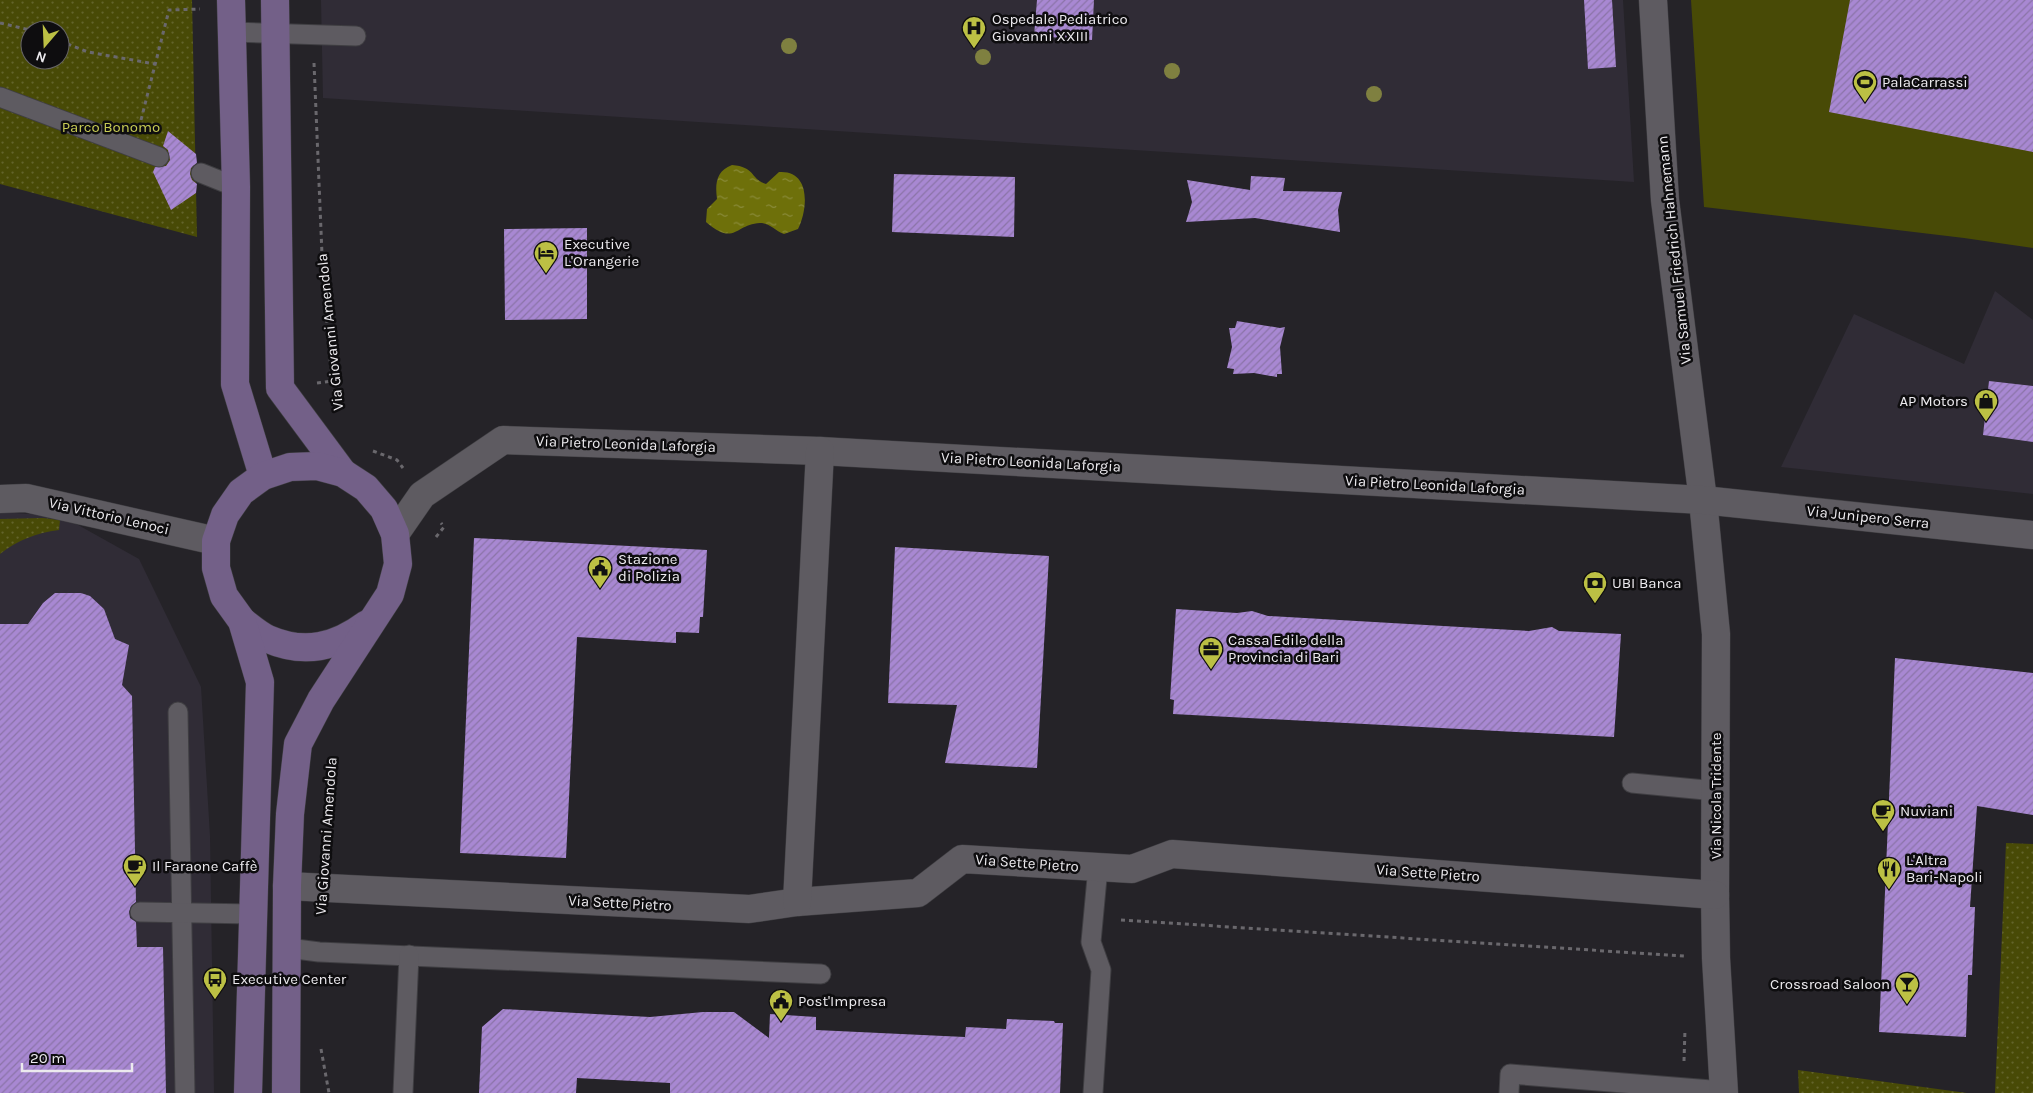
<svg xmlns="http://www.w3.org/2000/svg" width="2033" height="1093" viewBox="0 0 2033 1093" font-family="Karla,sans-serif">
	<style>
		.built { fill: #302c36 }
		.grass { fill: url(#grass-dots); fill-rule: evenodd }
		.garden { fill: #484a06 }
		.water { fill: url(#water-ripples) }
		.building { fill: url(#building-hatch) }
		.lines { fill: none; stroke-linecap: round; stroke-linejoin: round }
		.service-casing { stroke: #3f3e42; stroke-width: 21 }
		.minor-casing { stroke: #3f3e42; stroke-width: 29 }
		.secondary-casing { stroke: #3f3e42; stroke-width: 29 }
		.path { stroke: #6a686d; stroke-width: 3; stroke-dasharray: 4 4; stroke-linecap: butt }
		.service { stroke: #5e5b61; stroke-width: 19 }
		.minor { stroke: #5e5b61; stroke-width: 28 }
		.secondary { stroke: #736088; stroke-width: 28 }
		.tree { fill: #7f8040 }
		.labels { text-anchor: middle; stroke-width: 5; stroke-linejoin: round; paint-order: stroke }
		.poi-label { font-size: 15px; fill: #eceaee; stroke: #0e0d0f; text-anchor: start }
		.park-label { font-size: 15px; fill: #c8cc54; stroke: #0e0d0f }
		.street-label { font-size: 15px; fill: #eceaee; stroke: #0e0d0f }
	</style>
	<defs>
		<pattern id="grass-dots" width="8" height="8" patternUnits="userSpaceOnUse" patternTransform="scale(1.25)"><rect width="8" height="8" fill="#484a06"/><path d="M2 2h.1M6 6h.1" fill="none" stroke="#63642b" stroke-width="1.8" stroke-linecap="round"/></pattern>
		<pattern id="water-ripples" width="26" height="14" patternUnits="userSpaceOnUse" patternTransform="scale(1.25)"><rect width="26" height="14" fill="#6e700a"/><path d="M2 4q2-2 4 0t4 0M15 11q2-2 4 0t4 0" fill="none" stroke="#8a8b3a"/></pattern>
		<pattern id="building-hatch" width="6" height="6" patternUnits="userSpaceOnUse" patternTransform="scale(1.25)"><rect width="6" height="6" fill="#a888d2"/><path d="M-1 1l2-2M0 6l6-6M5 7l2-2" fill="none" stroke="#8b74a8"/></pattern>
	</defs>
	<rect width="100%" height="100%" fill="#252328"/>
	<g class="built">
		<polygon points="321,0 1623,0 1634,182 323,98"/>
		<polygon points="1995,291 2033,320 2033,494 1781,467 1854,314 1964,364"/>
		<polygon points="0,512 62,516 139,559 201,687 210,836 214,1093 0,1093"/>
	</g>
	<g class="grass">
		<path d="M 0,0 L 192,0 L 197,237 L 0,184 ZM 30,30 L 60,30 L 60,60 L 30,60 Z"/>
		<path d="M 43,518 L 60,520 L 59,530 C 36,533 18,540 0,554 L 0,519 Z"/>
		<polygon points="2006,843 2033,844 2033,1093 1995,1093"/>
		<polygon points="1798,1070 1967,1093 1799,1093"/>
	</g>
	<polygon class="garden" points="1691,0 2033,0 2033,248 1964,238 1704,207"/>
	<path class="water" d="M 732,165 C 756,167 750,179 766,184 L 779,172 C 811,170 808,209 798,229 L 784,234 C 775,231 770,223 760,223 C 735,224 735,247 706,222 L 707,209 L 717,199 C 715,184 716,171 732,165 Z"/>
	<g class="building">
		<polygon points="1037,0 1094,0 1092,40 1034,36"/>
		<polygon points="1584,0 1612,0 1616,67 1588,69"/>
		<polygon points="1850,0 2033,0 2033,152 1829,112"/>
		<polygon points="168,131 196,154 197,163 191,168 190,174 192,180 197,184 196,193 171,210 153,172 155,167 166,166 170,160 168,150 163,146"/>
		<polygon points="894,174 1015,177 1014,237 892,232"/>
		<polygon points="1251,176 1285,178 1283,191 1342,192 1338,210 1340,232 1255,218 1186,222 1192,202 1187,180 1250,190"/>
		<polygon points="587,228 587,319 505,320 504,229"/>
		<polygon points="1237,321 1280,328 1285,327 1280,347 1282,374 1277,374 1277,377 1254,373 1233,374 1234,369 1227,368 1232,347 1229,328 1235,328"/>
		<polygon points="1989,381 2033,386 2033,442 1983,435"/>
		<polygon points="474,538 707,550 703,617 700,617 699,633 676,632 676,643 577,637 566,858 460,853"/>
		<polygon points="895,547 1049,556 1037,768 945,763 957,705 888,703"/>
		<polygon points="55,593 81,593 90,596 104,609 115,639 129,645 122,685 132,696 136,902 131,906 129,912 130,918 136,922 137,947 163,947 166,1093 0,1093 0,624 28,624 43,603"/>
		<polygon points="1176,609 1237,613 1252,611 1268,616 1529,631 1552,627 1559,631 1621,634 1614,737 1173,714 1174,700 1170,699"/>
		<polygon points="1895,658 2033,673 2033,815 1977,806 1970,907 1975,907 1972,975 1968,975 1966,1037 1879,1032"/>
		<polygon points="503,1009 650,1017 703,1012 734,1012 769,1038 770,1014 816,1017 816,1030 965,1037 966,1027 1006,1029 1007,1019 1054,1021 1055,1023 1063,1023 1060,1093 670,1093 670,1083 577,1078 576,1093 479,1093 482,1027"/>
	</g>
	<g class="lines">
		<g class="service-casing">
			<g id="service">
				<polyline points="232,32 356,36"/>
				<polyline points="0,97 159,157"/>
				<polyline points="201,173 236,187"/>
				<polyline points="178,712 185,1093"/>
				<polyline points="1632,783 1716,791"/>
				<polyline points="140,912 253,914"/>
				<polyline points="288,948 319,952 821,974"/>
				<polyline points="403,1093 409,955"/>
				<polyline points="1093,1093 1101,970 1091,942 1098,867"/>
				<polyline points="1509,1093 1510,1074 1724,1091"/>
			</g>
		</g>
		<g class="minor-casing">
			<g id="minor">
				<polyline points="1653,0 1665,200 1703,500 1716,634 1715,895 1716,958 1724,1093"/>
				<polyline points="0,499 26,498 216,541"/>
				<polyline points="395,534 422,495 503,440 820,451 1703,500 2033,535"/>
				<polyline points="287,886 749,909 797,902 918,893 962,859 1132,869 1172,854 1715,895"/>
				<polyline points="797,902 820,451"/>
			</g>
		</g>
		<g class="secondary-casing">
			<g id="secondary">
				<polyline points="231,0 236,187 235,384 263,476"/>
				<polyline points="275,0 280,388 343,473"/>
				<path d="M 242,621 C 250,627 259,635 268,639 C 305,655 336,647 367,624"/>
				<polyline points="248,1093 260,682 242,621 224,596 216,568 216,541 225,515 241,492 263,476 290,467 317,466 343,473 366,488 384,509 395,534 398,564 390,594 321,700 298,744 290,814 287,886 286,1093"/>
			</g>
		</g>
		<g class="path">
			<polyline points="0,23 30,30"/>
			<polyline points="60,41 88,52 155,64"/>
			<polyline points="314,63 323,278 332,381 336,406"/>
			<polyline points="141,120 169,10 200,9"/>
			<polyline points="317,383 332,381"/>
			<polyline points="373,451 397,460 403,468"/>
			<polyline points="436,537 444,527 441,523"/>
			<polyline points="1121,920 1684,956"/>
			<polyline points="321,1049 329,1093"/>
			<polyline points="1684,1061 1685,1029"/>
		</g>
		<use href="#service" class="service"/>
		<use href="#minor" class="minor"/>
		<use href="#secondary" class="secondary"/>
	</g>
	<g class="tree">
		<circle cx="789" cy="46" r="8"/>
		<circle cx="983" cy="57" r="8"/>
		<circle cx="1172" cy="71" r="8"/>
		<circle cx="1374" cy="94" r="8"/>
	</g>
	<defs>
		<g id="hospital-pin" transform="scale(1.25)"><path d="M0 17L-7.5 6A9.5 9.5 0 1 1 7.5 6Z" fill="#bcc044" stroke="#0e0d0f"/><path d="M-5-5h3v3.5h4V-5h3V5h-3V1.5h-4V5h-3Z" fill="#111"/></g>
		<g id="stadium-pin" transform="scale(1.25)"><path d="M0 17L-7.5 6A9.5 9.5 0 1 1 7.5 6Z" fill="#bcc044" stroke="#0e0d0f"/><path d="M0-5a6.5 5 0 1 0 0 10a6.5 5 0 1 0 0-10ZM-3.5-1.8h7v3.6h-7Z" fill="#111"/></g>
		<g id="hotel-pin" transform="scale(1.25)"><path d="M0 17L-7.5 6A9.5 9.5 0 1 1 7.5 6Z" fill="#bcc044" stroke="#0e0d0f"/><path d="M-6-4.5h1.5V1H6V5H4.5V3h-9V5H-6ZM-4 0a1.8 1.8 0 1 1 3.6 0ZM.5 0V-2.5h3Q6-2.5 6 0Z" fill="#111"/></g>
		<g id="shop-pin" transform="scale(1.25)"><path d="M0 17L-7.5 6A9.5 9.5 0 1 1 7.5 6Z" fill="#bcc044" stroke="#0e0d0f"/><path d="M-5-2.5h2.3a2.7 3.5 0 0 1 5.4 0H5L5.5 6h-11ZM-1.5-2.5h3a1.5 2.3 0 0 0-3 0Z" fill="#111"/></g>
		<g id="civic-pin" transform="scale(1.25)"><path d="M0 17L-7.5 6A9.5 9.5 0 1 1 7.5 6Z" fill="#bcc044" stroke="#0e0d0f"/><path d="M-.6-6.5H3V-4.5H.6V-3L4-1V1h2V6H-6V1h2V-1L-.6-3ZM-1.2 2.5V6h2.4V2.5Z" fill="#111"/></g>
		<g id="bank-pin" transform="scale(1.25)"><path d="M0 17L-7.5 6A9.5 9.5 0 1 1 7.5 6Z" fill="#bcc044" stroke="#0e0d0f"/><path d="M-6-4H6V4H-6ZM0-2.3a2.3 2.3 0 1 0 0 4.6a2.3 2.3 0 1 0 0-4.6Z" fill="#111"/></g>
		<g id="office-pin" transform="scale(1.25)"><path d="M0 17L-7.5 6A9.5 9.5 0 1 1 7.5 6Z" fill="#bcc044" stroke="#0e0d0f"/><path d="M-6-3h4V-5.5h4V-3h4V5H-6ZM-1-4.5V-3h2v-1.5ZM-6 0V1H6V0Z" fill="#111"/></g>
		<g id="cafe-pin" transform="scale(1.25)"><path d="M0 17L-7.5 6A9.5 9.5 0 1 1 7.5 6Z" fill="#bcc044" stroke="#0e0d0f"/><path d="M-5.5-4.5H6V0H3Q3 3.5 0 3.5H-2.5Q-5.5 3.5-5.5 0ZM3-3.2v2h1.7v-2ZM-6 4.5H4V6H-6Z" fill="#111"/></g>
		<g id="restaurant-pin" transform="scale(1.25)"><path d="M0 17L-7.5 6A9.5 9.5 0 1 1 7.5 6Z" fill="#bcc044" stroke="#0e0d0f"/><path d="M-5-6h1v4h1v-4h1v4h1v-4h1v5L-1.5 .5V6h-2V.5L-5-1ZM5-6V6H3V1.5H1.5Q1.5-4 5-6Z" fill="#111"/></g>
		<g id="bus-pin" transform="scale(1.25)"><path d="M0 17L-7.5 6A9.5 9.5 0 1 1 7.5 6Z" fill="#bcc044" stroke="#0e0d0f"/><path d="M-5-6H5V4H4V6H2V4H-2V6H-4V4H-5ZM-3.5-4V0h7V-4ZM-3.5 1.2v1.5H-2V1.2ZM2 1.2v1.5H3.5V1.2Z" fill="#111"/></g>
		<g id="bar-pin" transform="scale(1.25)"><path d="M0 17L-7.5 6A9.5 9.5 0 1 1 7.5 6Z" fill="#bcc044" stroke="#0e0d0f"/><path d="M-6-5H6L.8 .8V4.5H3.5V6h-7V4.5H-.8V.8Z" fill="#111"/></g>
	</defs>
	<g fill-rule="evenodd">
		<use href="#hospital-pin" x="974" y="28"/>
		<use href="#stadium-pin" x="1865" y="82"/>
		<use href="#hotel-pin" x="546" y="253"/>
		<use href="#shop-pin" x="1986" y="401"/>
		<use href="#civic-pin" x="600" y="568"/>
		<use href="#bank-pin" x="1595" y="583"/>
		<use href="#office-pin" x="1211" y="649"/>
		<use href="#cafe-pin" x="1883" y="811"/>
		<use href="#cafe-pin" x="135" y="866"/>
		<use href="#restaurant-pin" x="1889" y="869"/>
		<use href="#bus-pin" x="215" y="979"/>
		<use href="#bar-pin" x="1907" y="984"/>
		<use href="#civic-pin" x="781" y="1001"/>
	</g>
	<g class="labels">
		<g class="poi-label">
			<text x="992" y="24">Ospedale Pediatrico<tspan x="992" dy="17">Giovanni XXIII</tspan></text>
			<text x="1882" y="87">PalaCarrassi</text>
			<text x="564" y="249">Executive<tspan x="564" dy="17">L'Orangerie</tspan></text>
			<text x="1968" y="406" text-anchor="end">AP Motors</text>
			<text x="618" y="564">Stazione<tspan x="618" dy="17">di Polizia</tspan></text>
			<text x="1612" y="588">UBI Banca</text>
			<text x="1228" y="645">Cassa Edile della<tspan x="1228" dy="17">Provincia di Bari</tspan></text>
			<text x="1900" y="816">Nuviani</text>
			<text x="1906" y="865">L'Altra<tspan x="1906" dy="17">Bari-Napoli</tspan></text>
			<text x="152" y="871">Il Faraone Caffè</text>
			<text x="232" y="984">Executive Center</text>
			<text x="1890" y="989" text-anchor="end">Crossroad Saloon</text>
			<text x="798" y="1006">Post'Impresa</text>
		</g>
		<g class="park-label">
			<text x="111" y="132">Parco Bonomo</text>
		</g>
		<g class="street-label">
			<text transform="translate(1674 250) rotate(-96)" y="5">Via Samuel Friedrich Hahnemann</text>
			<text transform="translate(330 332) rotate(-96)" y="5">Via Giovanni Amendola</text>
			<text transform="translate(626 444) rotate(2)" y="5">Via Pietro Leonida Laforgia</text>
			<text transform="translate(1031 462) rotate(3)" y="5">Via Pietro Leonida Laforgia</text>
			<text transform="translate(1435 485) rotate(3)" y="5">Via Pietro Leonida Laforgia</text>
			<text transform="translate(109 516) rotate(13)" y="5">Via Vittorio Lenoci</text>
			<text transform="translate(1868 517) rotate(6)" y="5">Via Junipero Serra</text>
			<text transform="translate(1716 796) rotate(-90)" y="5">Via Nicola Tridente</text>
			<text transform="translate(326 836) rotate(-86)" y="5">Via Giovanni Amendola</text>
			<text transform="translate(1027 863) rotate(4)" y="5">Via Sette Pietro</text>
			<text transform="translate(1428 873) rotate(4)" y="5">Via Sette Pietro</text>
			<text transform="translate(620 903) rotate(3)" y="5">Via Sette Pietro</text>
		</g>
	</g>
	<g transform="translate(45 45) rotate(199)"><circle r="24" fill="#0e0d0f" stroke="#676568"/>
	<path d="M0-4L9 19L0 12L-9 19Z" fill="#bcc044"/>
	<text y="-8" font-size="14" font-weight="bold" text-anchor="middle" fill="#eceaee">N</text>
	</g>
	<path d="M22 1063v8h110v-8" fill="none" stroke="#eceaee" stroke-width="2.5"/>
	<text x="30" y="1063" font-size="15" fill="#eceaee" stroke="#0e0d0f" stroke-width="4" paint-order="stroke">20 m</text>
</svg>
